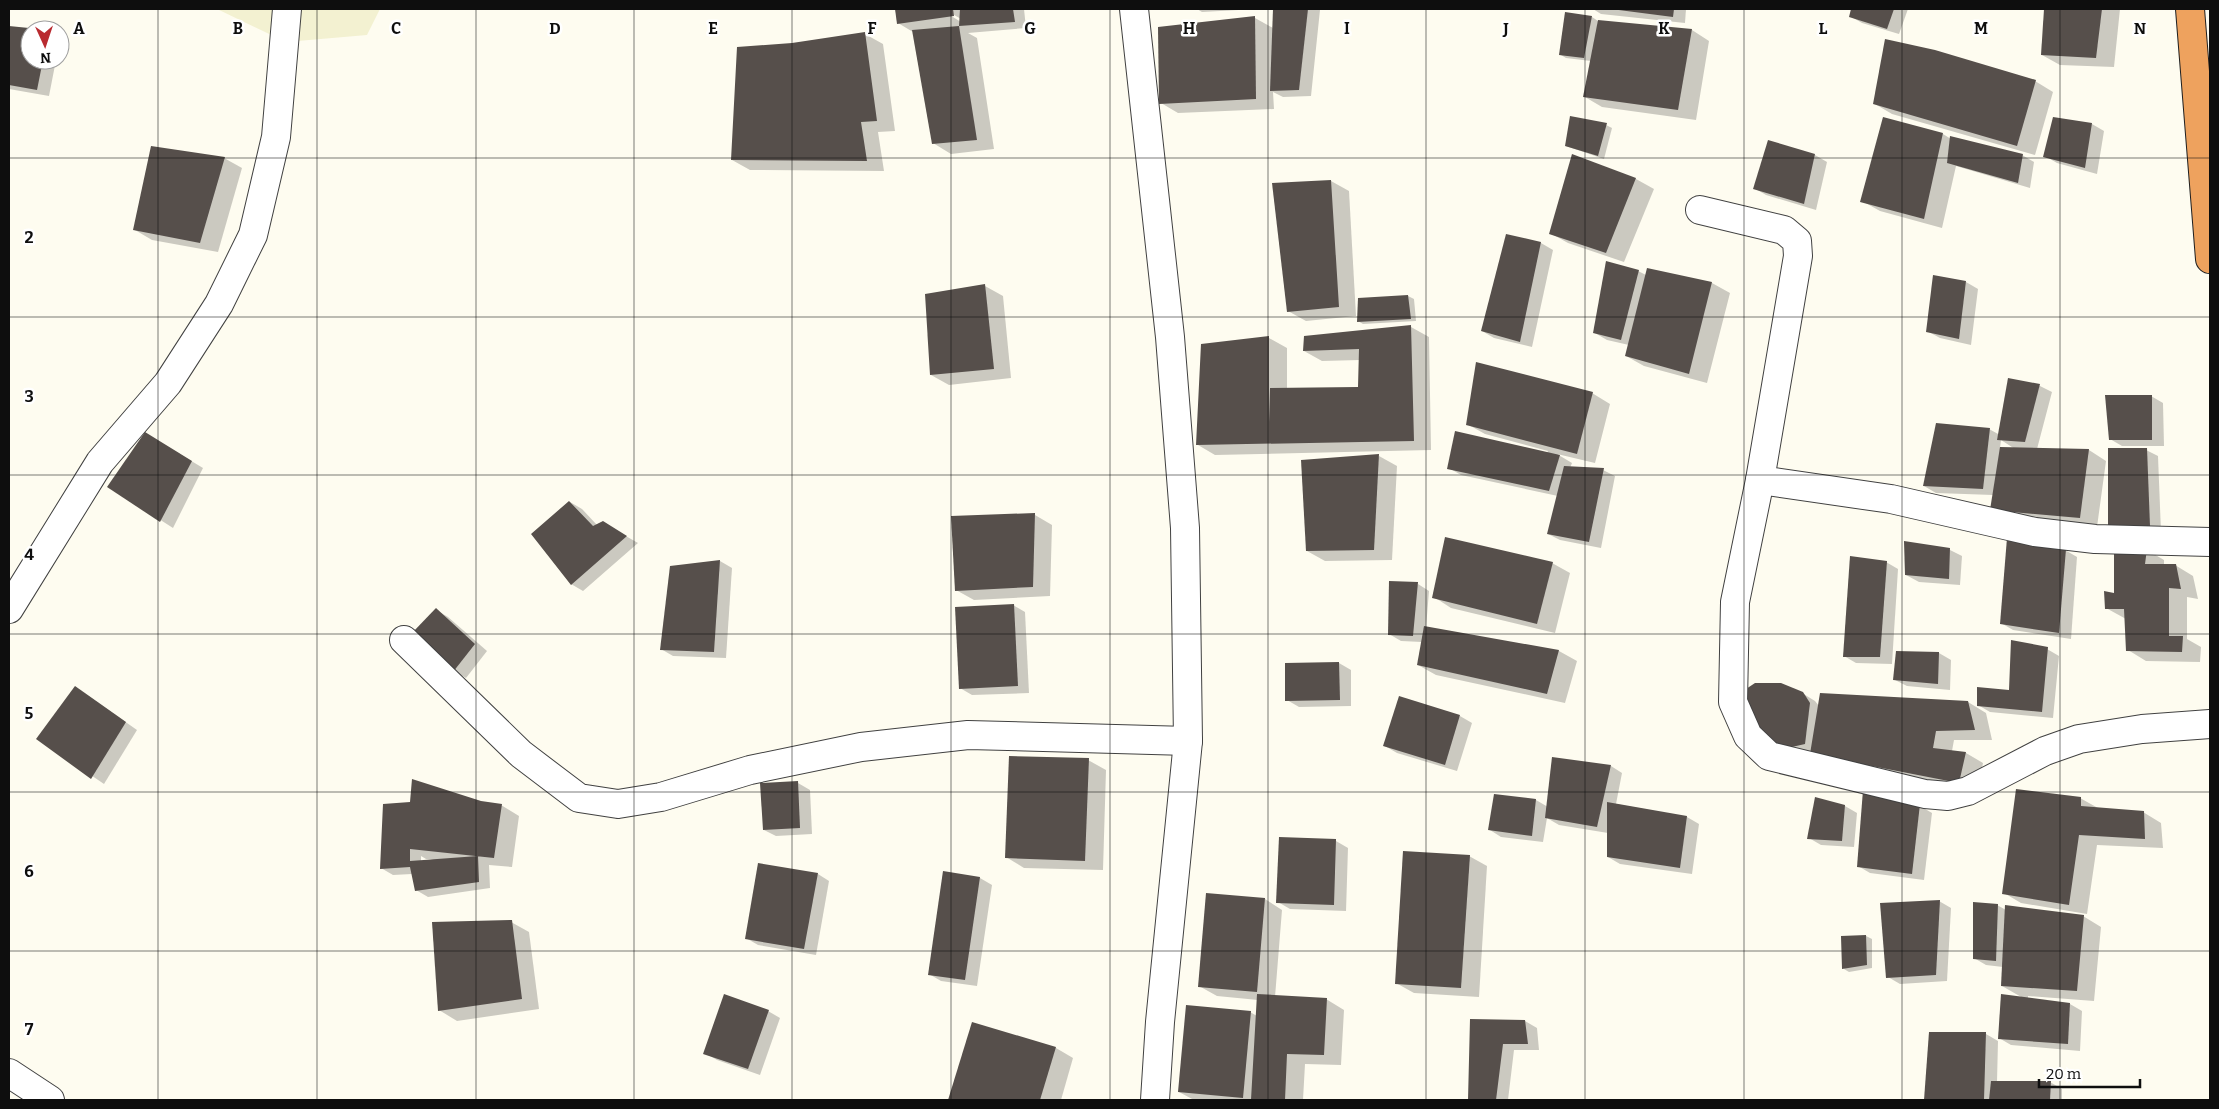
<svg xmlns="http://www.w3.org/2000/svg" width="2219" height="1109" viewBox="0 0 2219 1109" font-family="Bitter,serif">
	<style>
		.farmland { fill: #f3f1d1 }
		.shadow { fill: #0003; fill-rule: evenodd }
		.building { fill: #564f4b }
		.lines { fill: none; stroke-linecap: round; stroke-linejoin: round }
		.minor-casing { stroke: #414141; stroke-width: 30 }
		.highway-casing { stroke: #1f1f1f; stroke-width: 30 }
		.minor { stroke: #fff; stroke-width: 28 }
		.highway { stroke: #eea25e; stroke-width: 28 }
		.grid { fill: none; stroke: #0e0e0e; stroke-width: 1; stroke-opacity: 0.55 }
		.grid-label { font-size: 16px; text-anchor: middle; font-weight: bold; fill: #0e0e0e; stroke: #fff; stroke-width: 5; stroke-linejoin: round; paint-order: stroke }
	</style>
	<rect width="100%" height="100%" fill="#fefcf0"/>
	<polygon class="farmland" points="217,9 380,9 367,35 286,42"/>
	<g class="shadow">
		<path d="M 896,9 L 1024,9 L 1026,28 L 968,33 L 977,38 L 994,149 L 951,154 L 933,143 L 913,32 L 898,23 ZM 949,12 L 961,19 L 961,22 L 948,14 Z"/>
		<polygon points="1197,9 1257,9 1202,12"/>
		<polygon points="1274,9 1320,10 1311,96 1283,97 1273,92 1274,109 1178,113 1161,103 1255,18 1273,28"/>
		<polygon points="1593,9 1686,9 1685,23 1601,14"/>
		<polygon points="1852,9 1908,9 1899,34 1862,23 1850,16"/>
		<polygon points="2045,9 2120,9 2114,67 2060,65 2042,55"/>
		<polygon points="1592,17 1598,21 1692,30 1709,41 1696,120 1602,107 1585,97 1591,61 1566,58 1561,55"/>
		<polygon points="9,27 39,30 30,30 30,60 56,60 49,96 9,89"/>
		<polygon points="865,34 883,44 895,131 878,132 884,171 750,170 732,160 792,44"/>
		<polygon points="2035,81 2053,92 2035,155 1892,114 1875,104"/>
		<polygon points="1884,118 1943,134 1951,139 2022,155 2034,162 2030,188 1956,166 1942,228 1880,211 1862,201"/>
		<polygon points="2092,124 2104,131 2097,174 2057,163 2045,156"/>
		<polygon points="1606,125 1612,128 1604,159 1566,146"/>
		<polygon points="1769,141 1815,155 1827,162 1816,210 1766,195 1754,188"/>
		<polygon points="1573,155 1636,179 1654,189 1624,262 1568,243 1550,233"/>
		<polygon points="224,158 242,168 218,252 152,240 135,230"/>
		<polygon points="1331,181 1349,191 1356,316 1306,321 1288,311"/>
		<polygon points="1507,235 1541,243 1553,250 1532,347 1494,338 1482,331"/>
		<polygon points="1648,270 1712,283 1730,293 1707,383 1644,366 1626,356 1629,345 1607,340 1595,333 1638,271 1646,275"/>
		<polygon points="1966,282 1978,289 1971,345 1940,338 1927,331"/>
		<polygon points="985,286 1003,296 1011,378 949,385 931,375"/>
		<polygon points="1408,296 1414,299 1416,321 1363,324 1358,321"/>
		<polygon points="1411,327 1429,337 1431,450 1215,455 1198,445 1269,338 1287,348 1287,389 1359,388 1360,360 1322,361 1304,351"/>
		<path d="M 2009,380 L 2040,386 L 2052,392 L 2037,449 L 2089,450 L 2106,461 L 2097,527 L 2009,519 L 1993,495 L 1936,493 L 1924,486 L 1989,429 L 2000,435 ZM 2001,440 L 2015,449 L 2000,448 Z"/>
		<polygon points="1592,393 1610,404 1595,463 1557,454 1572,463 1570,468 1603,470 1615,476 1601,548 1560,540 1548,534 1558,496 1461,475 1449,468 1547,453 1548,451 1485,434 1467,424"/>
		<polygon points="2151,396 2163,403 2164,446 2122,446 2110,439"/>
		<polygon points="158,441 203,468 173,528 109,487"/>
		<polygon points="2146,450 2158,456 2161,532 2121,532"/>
		<polygon points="1379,456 1397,466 1392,560 1325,561 1307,551"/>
		<polygon points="570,502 582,509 597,525 603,523 638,543 583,591 571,584"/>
		<polygon points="1035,515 1052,525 1050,596 974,600 956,590"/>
		<polygon points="1905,542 1950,550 1962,556 1960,585 1919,582 1906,575"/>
		<polygon points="2065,550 2077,557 2071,639 2013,630 2001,623"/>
		<polygon points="2147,550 2164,560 2164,565 2175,565 2193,576 2198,599 2187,597 2187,639 2201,647 2200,662 2146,661 2128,650 2126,619 2106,608"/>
		<polygon points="720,561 732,568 726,658 673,656 661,649"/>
		<polygon points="1886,562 1898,569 1892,664 1856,663 1844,656"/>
		<polygon points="1552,563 1570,573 1555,633 1451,608 1434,597"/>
		<polygon points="1418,584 1429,591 1426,628 1559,651 1577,661 1565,703 1436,675 1418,665 1422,642 1401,641 1389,634"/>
		<polygon points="1013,605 1025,612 1029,693 972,695 960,688"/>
		<polygon points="436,610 448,617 487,651 466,678 454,671"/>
		<polygon points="2047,649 2059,656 2053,718 1990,712 1978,705 2011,691"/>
		<polygon points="1939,653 1951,660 1950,690 1907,686 1895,680"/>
		<polygon points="1339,663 1351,670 1351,706 1299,707 1287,700"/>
		<polygon points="1802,693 1815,701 1819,706 1968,702 1986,713 1992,740 1954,740 1952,751 1966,753 1983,763 1977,793 1796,756 1777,747"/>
		<polygon points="87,695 137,730 104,784 38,739"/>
		<polygon points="1460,716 1472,723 1457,771 1397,753 1385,746"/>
		<polygon points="1088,760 1106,770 1103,870 1024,868 1006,857"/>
		<polygon points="1611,766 1622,773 1616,804 1687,817 1699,824 1692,874 1620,864 1608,857 1608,833 1559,825 1547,818 1543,842 1501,837 1490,830 1495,796 1536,800 1548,807"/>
		<polygon points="798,783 810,790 812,834 776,836 764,830"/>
		<polygon points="2080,798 2098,808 2143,812 2161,823 2163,848 2097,845 2087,914 2021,903 2004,893"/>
		<polygon points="1816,799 1845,806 1857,813 1854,847 1821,845 1809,838"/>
		<path d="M 481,803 L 501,805 L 519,816 L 512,867 L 489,865 L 490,888 L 428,897 L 416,890 L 412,874 L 393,875 L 381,868 L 384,805 ZM 421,856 L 426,859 L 434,859 L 421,862 Z"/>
		<polygon points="1920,806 1932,813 1924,880 1870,873 1858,866"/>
		<polygon points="1280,839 1336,841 1348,848 1346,911 1290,909 1278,902"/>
		<polygon points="1469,856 1487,866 1479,997 1414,993 1396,983"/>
		<polygon points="944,873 980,878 992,885 977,986 941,981 929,974"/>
		<polygon points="818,874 829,881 816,955 758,945 746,938"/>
		<polygon points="1265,899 1282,910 1275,997 1326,999 1344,1010 1341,1065 1305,1064 1303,1100 1194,1100 1179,1092 1250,1012 1257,1016 1258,1000 1217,996 1199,986"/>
		<polygon points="1939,901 1951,908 1947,981 1900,984 1888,977"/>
		<polygon points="1997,905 2006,910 2083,916 2101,927 2094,1001 2028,996 2028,999 2070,1004 2082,1011 2080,1051 2011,1045 1999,1038 2023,998 2002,986 2003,967 1986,965 1974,958"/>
		<polygon points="511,922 529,932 539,1009 457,1021 439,1010"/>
		<polygon points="1866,936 1872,939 1872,968 1849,972 1844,969"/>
		<polygon points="768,1011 780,1018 760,1075 717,1060 705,1053"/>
		<polygon points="1472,1020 1525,1021 1537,1028 1539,1050 1514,1050 1508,1100 1469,1099"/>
		<polygon points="973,1024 1056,1048 1073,1058 1061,1100 950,1100"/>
		<polygon points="1930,1033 1986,1034 1998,1041 1997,1082 2050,1082 2062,1089 2062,1100 1925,1100"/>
	</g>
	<g class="building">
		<polygon points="895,9 953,9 954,16 897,24"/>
		<polygon points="960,9 1013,9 1015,22 959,26"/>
		<polygon points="1273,9 1308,9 1299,90 1270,91"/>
		<polygon points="1611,9 1674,9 1673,17"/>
		<polygon points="1851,9 1894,9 1887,29 1849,17"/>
		<polygon points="2044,9 2102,9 2096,58 2041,55"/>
		<polygon points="1565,12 1592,16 1584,58 1559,55"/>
		<polygon points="1255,16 1256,99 1159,104 1158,27"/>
		<polygon points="1598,20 1692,29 1678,110 1583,97"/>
		<polygon points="9,26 39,29 30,30 30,60 43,60 37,90 9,85"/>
		<polygon points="959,26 977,140 932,144 912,30"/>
		<polygon points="865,32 877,121 861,122 867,161 731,160 737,47 792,43"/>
		<polygon points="1885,39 1935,50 2036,80 2017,146 1873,104"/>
		<polygon points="1570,116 1607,123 1598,156 1565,146"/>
		<polygon points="1883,117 1943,133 1924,219 1860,202"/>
		<polygon points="2053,117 2092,123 2085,168 2043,157"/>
		<polygon points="1950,136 2023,154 2018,183 1947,163"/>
		<polygon points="1768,140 1815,154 1804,204 1753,189"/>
		<polygon points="151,146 225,157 200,243 133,230"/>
		<polygon points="1572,154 1636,178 1606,253 1549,234"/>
		<polygon points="1331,180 1339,307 1287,312 1272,183"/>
		<polygon points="1506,234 1541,242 1520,342 1481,331"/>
		<polygon points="1606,261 1639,270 1621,340 1593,333"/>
		<polygon points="1647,268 1712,282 1689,374 1625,356"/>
		<polygon points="1933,275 1966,281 1959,339 1926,332"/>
		<polygon points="985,284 994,369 930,375 925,294"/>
		<polygon points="1408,295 1411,319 1357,322 1358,298"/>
		<polygon points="1411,325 1414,441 1196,445 1201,344 1269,336 1269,422 1270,388 1358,387 1359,349 1303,351 1304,336"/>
		<polygon points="1476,362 1593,392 1577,454 1466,425"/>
		<polygon points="2008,378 2040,384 2025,442 1997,440"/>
		<polygon points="2105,395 2152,395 2152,440 2109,440"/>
		<polygon points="1936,423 1990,428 1983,489 1923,486"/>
		<polygon points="1455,431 1560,455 1549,491 1447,469"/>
		<polygon points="145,432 192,461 160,522 107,487"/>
		<polygon points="2000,447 2089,449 2080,518 1990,510"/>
		<polygon points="2108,448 2147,448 2150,526 2108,526"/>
		<polygon points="1379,454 1374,550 1306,551 1301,460"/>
		<polygon points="1564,466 1604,468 1589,542 1547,534"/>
		<polygon points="569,501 593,526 603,521 627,536 571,585 531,534"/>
		<polygon points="1035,513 1033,587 955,591 951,516"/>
		<polygon points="1445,537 1553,562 1537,624 1432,598"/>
		<polygon points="2007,538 2066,549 2059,633 2000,624"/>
		<polygon points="1904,541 1950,548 1949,579 1905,575"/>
		<polygon points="2114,546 2147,549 2145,564 2176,564 2181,589 2169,588 2169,636 2183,636 2182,652 2126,651 2124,609 2105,609 2104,591 2114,593"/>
		<polygon points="1850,556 1887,561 1880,657 1843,657"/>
		<polygon points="720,560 714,652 660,650 670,566"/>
		<polygon points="1389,581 1418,582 1413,636 1388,635"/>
		<polygon points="1014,604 1018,686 959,689 955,607"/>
		<polygon points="436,608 475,644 453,672 412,633"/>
		<polygon points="1424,626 1559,650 1547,694 1417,665"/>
		<polygon points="2011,640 2048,647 2042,712 1977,706 1977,687 2009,690"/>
		<polygon points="1896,651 1939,652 1938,684 1893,680"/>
		<polygon points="1339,662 1340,700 1285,701 1285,663"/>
		<polygon points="1755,683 1781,683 1803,692 1810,703 1805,744 1783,749 1763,740 1740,693"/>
		<polygon points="75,686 126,722 91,779 36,739"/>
		<polygon points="1820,693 1968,701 1975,730 1936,731 1933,748 1966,752 1959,783 1810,754"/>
		<polygon points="1399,696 1460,715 1445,765 1383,746"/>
		<polygon points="1009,756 1089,758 1085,861 1005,858"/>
		<polygon points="1552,757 1611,765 1597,827 1545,818"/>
		<polygon points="412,779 481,801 502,804 494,858 410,849 410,861 478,856 479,882 415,891 410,867 380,869 383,804 410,802"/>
		<polygon points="798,781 800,828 763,830 760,783"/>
		<polygon points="2016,789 2081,797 2081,806 2144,811 2145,839 2079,835 2069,905 2002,894"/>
		<polygon points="1863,790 1920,804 1912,874 1857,867"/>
		<polygon points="1494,794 1536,799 1532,836 1488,830"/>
		<polygon points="1815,797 1845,805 1842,841 1807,839"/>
		<polygon points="1607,802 1687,816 1680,868 1607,857"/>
		<polygon points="1279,837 1336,839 1334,905 1276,903"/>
		<polygon points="1403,851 1470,855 1461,988 1395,984"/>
		<polygon points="758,863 818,873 804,949 745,939"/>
		<polygon points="943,871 980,877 965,980 928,975"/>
		<polygon points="1206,893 1265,898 1257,992 1198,987"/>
		<polygon points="1940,900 1936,975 1886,978 1880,903"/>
		<polygon points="1973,902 1998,904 1996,961 1973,959"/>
		<polygon points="2005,905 2084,915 2077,991 2001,986"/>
		<polygon points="512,920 522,999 438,1011 432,922"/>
		<polygon points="1866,935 1867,965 1842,969 1841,936"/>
		<polygon points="724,994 769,1010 748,1069 703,1054"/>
		<polygon points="1257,994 1327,998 1324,1055 1287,1054 1285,1100 1251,1100"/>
		<polygon points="2001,994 2070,1003 2068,1044 1998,1039"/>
		<polygon points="1186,1005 1251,1011 1243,1098 1178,1092"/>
		<polygon points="1470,1019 1525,1020 1528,1044 1503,1044 1496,1100 1468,1100"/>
		<polygon points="972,1022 1056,1047 1040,1100 948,1100"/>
		<polygon points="1929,1032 1986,1032 1984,1100 1924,1100"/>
		<polygon points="1991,1081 2051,1081 2050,1100 1989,1100"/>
	</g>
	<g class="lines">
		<g class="minor-casing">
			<g id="minor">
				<polyline points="1134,9 1170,337 1185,528 1188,741 1160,1022 1155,1100"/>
				<polyline points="1700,210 1784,230 1797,241 1798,256 1760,480 1735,602 1733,702 1748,736 1769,756 1925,794 1948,796 1968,791 2045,751 2079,739 2142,729 2210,724"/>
				<polyline points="1760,480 1891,499 2035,532 2095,539 2210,542"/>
				<polyline points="9,609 100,462 168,383 219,304 253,235 276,137 287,9"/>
				<polyline points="404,640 521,754 579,798 618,804 661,797 750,770 861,747 968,735 1188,741"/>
				<polyline points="9,1073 50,1100"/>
			</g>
		</g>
		<g class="highway-casing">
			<polyline id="highway" points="2190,9 2210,259"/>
		</g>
		<use href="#minor" class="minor"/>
		<use href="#highway" class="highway"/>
	</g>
	<path class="grid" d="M 158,9 L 158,1100M 317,9 L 317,1100M 476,9 L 476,1100M 634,9 L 634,1100M 792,9 L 792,1100M 951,9 L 951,1100M 1110,9 L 1110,1100M 1268,9 L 1268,1100M 1426,9 L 1426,1100M 1585,9 L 1585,1100M 1744,9 L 1744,1100M 1902,9 L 1902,1100M 2060,9 L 2060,1100M 9,158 L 2210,158M 9,317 L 2210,317M 9,475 L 2210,475M 9,634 L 2210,634M 9,792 L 2210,792M 9,951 L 2210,951"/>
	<g class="grid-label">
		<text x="79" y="34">A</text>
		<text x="238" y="34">B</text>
		<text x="396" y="34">C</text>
		<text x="555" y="34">D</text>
		<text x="713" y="34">E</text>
		<text x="872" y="34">F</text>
		<text x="1030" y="34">G</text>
		<text x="1189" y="34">H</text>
		<text x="1347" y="34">I</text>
		<text x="1506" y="34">J</text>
		<text x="1664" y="34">K</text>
		<text x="1823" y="34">L</text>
		<text x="1981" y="34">M</text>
		<text x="2140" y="34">N</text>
		<text x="29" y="243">2</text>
		<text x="29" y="402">3</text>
		<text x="29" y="560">4</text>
		<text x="29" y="719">5</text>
		<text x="29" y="877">6</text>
		<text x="29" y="1035">7</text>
	</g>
	<rect width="2219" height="1109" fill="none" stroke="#0e0e0e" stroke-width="20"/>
	<g transform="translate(45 45) rotate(177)"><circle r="24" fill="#ffffff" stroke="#9f9f9f"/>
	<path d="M0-4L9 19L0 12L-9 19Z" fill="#b92b30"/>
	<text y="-8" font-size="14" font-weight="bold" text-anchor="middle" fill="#0e0e0e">N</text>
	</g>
	<path d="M2039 1079v8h101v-8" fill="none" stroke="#0e0e0e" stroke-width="2.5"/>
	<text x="2046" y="1079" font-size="15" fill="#0e0e0e" stroke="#ffffff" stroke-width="4" paint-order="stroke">20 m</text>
</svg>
